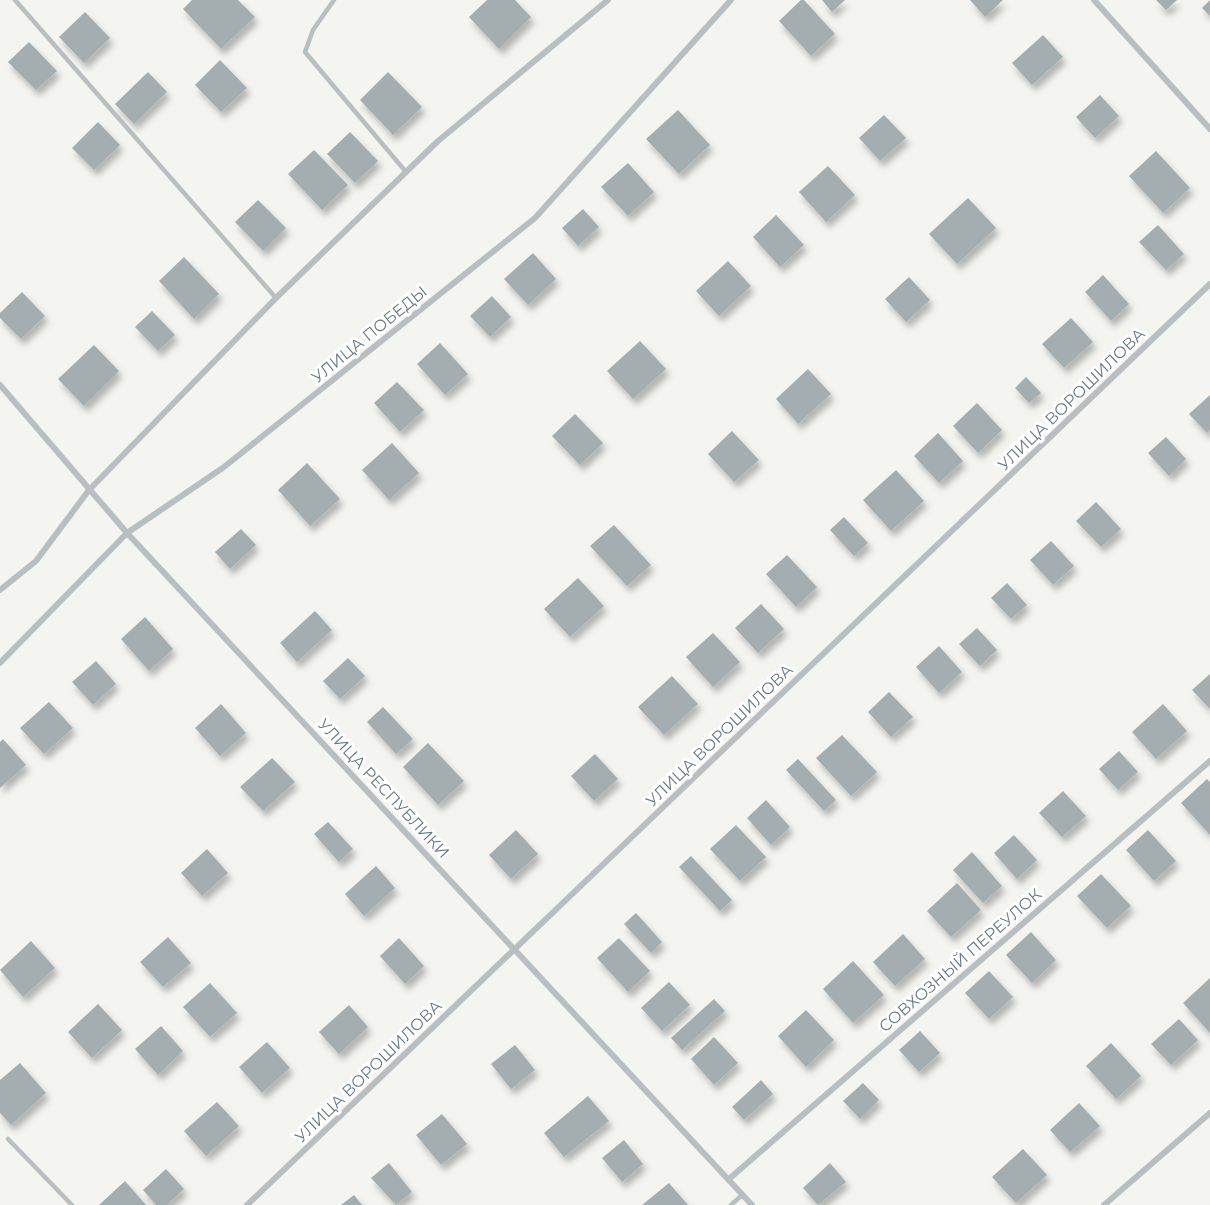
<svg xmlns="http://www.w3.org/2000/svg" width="1210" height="1205" viewBox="0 0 1210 1205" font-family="Montserrat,sans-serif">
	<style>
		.building { fill: #a4adb0; filter: url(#shadow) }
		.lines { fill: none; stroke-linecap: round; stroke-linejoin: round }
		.lane { stroke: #b9bfc1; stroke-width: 4.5 }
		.street { stroke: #b9bfc1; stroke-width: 6 }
		.labels { text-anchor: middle; stroke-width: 6; stroke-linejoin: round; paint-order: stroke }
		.street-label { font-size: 16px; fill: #66797f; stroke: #fff }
	</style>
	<defs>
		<filter id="shadow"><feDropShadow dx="3.5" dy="6" stdDeviation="3" flood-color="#0004"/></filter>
	</defs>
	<rect width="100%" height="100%" fill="#f4f4f1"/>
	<g class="building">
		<polygon points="192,0 238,0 255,17 221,49 183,9"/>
		<polygon points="487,0 515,0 531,17 499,49 469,17"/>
		<polygon points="801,0 804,0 835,34 811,56 779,21"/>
		<polygon points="822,0 845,0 832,12"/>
		<polygon points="970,0 1003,0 985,17"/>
		<polygon points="1156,0 1177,0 1166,10"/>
		<polygon points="1210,0 1210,16 1202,8"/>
		<polygon points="85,12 110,38 84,63 59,37"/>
		<polygon points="1043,35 1063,57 1032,85 1012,63"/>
		<polygon points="29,42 57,71 36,90 8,62"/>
		<polygon points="220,60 247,88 221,112 195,85"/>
		<polygon points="148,72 167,92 134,124 115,104"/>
		<polygon points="388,72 422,107 393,135 360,100"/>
		<polygon points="1100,95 1119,116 1095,138 1076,117"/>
		<polygon points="678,110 710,145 679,174 646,139"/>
		<polygon points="884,115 906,138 880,161 859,138"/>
		<polygon points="98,122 120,145 94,170 72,148"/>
		<polygon points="350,132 378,161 355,183 327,154"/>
		<polygon points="314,150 348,185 322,210 288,174"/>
		<polygon points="1156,151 1190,188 1163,213 1129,176"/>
		<polygon points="628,163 654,192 628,216 601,187"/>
		<polygon points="828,166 855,195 826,222 799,192"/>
		<polygon points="968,198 996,228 957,264 929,234"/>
		<polygon points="258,200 286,228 263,251 235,222"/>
		<polygon points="583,209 599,227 578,246 562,228"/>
		<polygon points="776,215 804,245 780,267 753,237"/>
		<polygon points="1158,225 1184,254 1166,270 1139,242"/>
		<polygon points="533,253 556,279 528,305 504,279"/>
		<polygon points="184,257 219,294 194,319 159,281"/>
		<polygon points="728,261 751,286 719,316 696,291"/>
		<polygon points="1103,275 1129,304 1111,321 1085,292"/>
		<polygon points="909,277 930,300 906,322 885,299"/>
		<polygon points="22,292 45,316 21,339 0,318 0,313"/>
		<polygon points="492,296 511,317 490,337 470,316"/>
		<polygon points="152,311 175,335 158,351 135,327"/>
		<polygon points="1071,318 1093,342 1064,368 1042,344"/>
		<polygon points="640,341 666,369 633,399 607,371"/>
		<polygon points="440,343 468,374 445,395 417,364"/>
		<polygon points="94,345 119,371 84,406 58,379"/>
		<polygon points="808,369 831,394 798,424 776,399"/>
		<polygon points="1026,377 1041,393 1029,403 1015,388"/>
		<polygon points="397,382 424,410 400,432 374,403"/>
		<polygon points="1210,395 1210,430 1207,433 1189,414"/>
		<polygon points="977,403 1002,430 978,453 953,426"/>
		<polygon points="575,414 603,443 580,465 552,436"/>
		<polygon points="732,431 759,460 734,482 708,454"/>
		<polygon points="938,433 963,461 939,483 914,456"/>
		<polygon points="1166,437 1186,459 1169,476 1148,453"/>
		<polygon points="392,443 419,473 389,500 362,470"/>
		<polygon points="307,463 340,499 310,526 278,490"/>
		<polygon points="896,470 924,501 891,531 863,500"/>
		<polygon points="1096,502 1121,529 1101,547 1076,521"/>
		<polygon points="844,517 868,543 854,556 830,530"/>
		<polygon points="614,525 651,565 627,586 590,546"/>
		<polygon points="241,529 256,545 230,569 215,552"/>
		<polygon points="1051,541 1074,566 1053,585 1030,560"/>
		<polygon points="787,555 817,587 796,607 766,574"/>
		<polygon points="578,578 604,606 570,637 544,609"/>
		<polygon points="1007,583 1027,605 1011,619 991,598"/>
		<polygon points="761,604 784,629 758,653 735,628"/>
		<polygon points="315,611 332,630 297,662 280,643"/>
		<polygon points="145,617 173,649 149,671 121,639"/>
		<polygon points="977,628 997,650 980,666 959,644"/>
		<polygon points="713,633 740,662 713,687 686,657"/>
		<polygon points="939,646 962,672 939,693 916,667"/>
		<polygon points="348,658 365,676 340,699 323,681"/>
		<polygon points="96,661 116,684 93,705 72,682"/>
		<polygon points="1210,674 1210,709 1192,690"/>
		<polygon points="672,676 698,704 664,735 638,707"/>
		<polygon points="889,692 913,717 891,737 868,712"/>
		<polygon points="49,702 73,728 44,754 20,728"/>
		<polygon points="221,704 246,733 220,756 195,728"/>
		<polygon points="1163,704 1187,731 1156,759 1132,732"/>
		<polygon points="383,707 413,739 396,754 367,722"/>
		<polygon points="842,735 877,772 851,796 816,758"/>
		<polygon points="3,739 26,765 0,788 0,742"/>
		<polygon points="428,743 464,781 438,805 403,767"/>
		<polygon points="1119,751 1138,772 1118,790 1099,769"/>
		<polygon points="595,754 618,779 594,801 571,776"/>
		<polygon points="272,758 295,782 263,811 240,787"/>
		<polygon points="798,759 836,800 824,811 786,770"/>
		<polygon points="1207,779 1210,782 1210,835 1181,803"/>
		<polygon points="1063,791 1086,816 1062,837 1039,813"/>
		<polygon points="766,800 790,827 771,845 747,818"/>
		<polygon points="328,822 353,849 339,862 314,834"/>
		<polygon points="736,825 766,857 740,881 710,849"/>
		<polygon points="516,830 538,854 511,879 489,855"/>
		<polygon points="1148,830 1176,861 1154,881 1126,850"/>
		<polygon points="1014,835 1037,860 1017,879 994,853"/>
		<polygon points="207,849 228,873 202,896 181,873"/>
		<polygon points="972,852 1002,886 983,903 953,870"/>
		<polygon points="691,856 732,900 720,911 679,867"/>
		<polygon points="376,866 395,888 364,916 345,894"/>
		<polygon points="1101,874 1131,906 1107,928 1077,896"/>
		<polygon points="957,883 981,910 951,937 927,911"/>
		<polygon points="636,913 662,942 651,953 624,924"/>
		<polygon points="1031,932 1056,960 1032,983 1006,955"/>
		<polygon points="903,934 925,959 895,986 873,962"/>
		<polygon points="168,937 191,963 163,987 140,962"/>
		<polygon points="399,938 424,966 405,984 380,956"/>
		<polygon points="619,938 650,971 628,992 597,958"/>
		<polygon points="31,941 55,968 23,997 0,970"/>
		<polygon points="853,961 884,995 853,1023 823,989"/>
		<polygon points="989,971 1013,997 989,1019 965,993"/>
		<polygon points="1210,978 1210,1033 1183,1003"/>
		<polygon points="669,982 690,1005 662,1031 641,1008"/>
		<polygon points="210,983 237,1013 210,1037 183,1007"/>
		<polygon points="714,999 725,1011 682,1050 671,1038"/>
		<polygon points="98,1004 122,1030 92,1058 68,1032"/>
		<polygon points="349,1005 368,1027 339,1054 319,1032"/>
		<polygon points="806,1010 834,1040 806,1067 778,1036"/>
		<polygon points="1179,1019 1198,1040 1171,1065 1151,1044"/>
		<polygon points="161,1026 183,1051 158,1075 135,1049"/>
		<polygon points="920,1031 940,1053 919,1072 899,1050"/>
		<polygon points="714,1037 738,1063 714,1085 691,1059"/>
		<polygon points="267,1042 290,1068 262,1093 239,1067"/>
		<polygon points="1111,1043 1141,1076 1116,1099 1086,1066"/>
		<polygon points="515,1045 535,1070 511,1089 491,1064"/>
		<polygon points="20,1063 46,1093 11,1125 0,1113 0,1080"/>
		<polygon points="761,1080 773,1094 744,1120 732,1107"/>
		<polygon points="863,1083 879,1100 860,1119 843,1101"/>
		<polygon points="588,1096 609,1121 564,1157 544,1133"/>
		<polygon points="217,1102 239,1126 206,1156 184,1131"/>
		<polygon points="1079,1103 1100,1126 1070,1152 1050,1130"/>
		<polygon points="442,1114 467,1144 441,1165 416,1135"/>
		<polygon points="624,1140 643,1164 622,1182 602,1158"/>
		<polygon points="1023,1149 1047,1175 1016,1203 992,1177"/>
		<polygon points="389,1163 412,1192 396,1205 371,1178"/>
		<polygon points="830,1163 846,1182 818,1205 803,1188"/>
		<polygon points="166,1169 184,1189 167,1205 156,1205 143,1190"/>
		<polygon points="125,1181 146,1205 99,1205"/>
		<polygon points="669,1183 688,1205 642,1205"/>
		<polygon points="354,1195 362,1205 341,1205"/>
	</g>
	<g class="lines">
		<g class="lane">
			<polyline points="15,0 276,298"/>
			<polyline points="334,0 313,30 305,52 406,172"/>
			<polyline points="8,1139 72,1205"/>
			<polyline points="731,1205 742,1195"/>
		</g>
		<g class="street">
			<polyline points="1094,0 1210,129"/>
			<polyline points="0,385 127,533 752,1205"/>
			<polyline points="0,590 36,561 89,490 276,298 438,141 608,0"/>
			<polyline points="0,663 127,533 224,467 535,218 731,0"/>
			<polyline points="729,1179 1210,761"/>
			<polyline points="247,1205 1210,284"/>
			<polyline points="1104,1205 1210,1113"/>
		</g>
	</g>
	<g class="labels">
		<g class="street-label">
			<text transform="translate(369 334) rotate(-39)" y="6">УЛИЦА ПОБЕДЫ</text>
			<text transform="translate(1071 399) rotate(-44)" y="6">УЛИЦА ВОРОШИЛОВА</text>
			<text transform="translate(719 735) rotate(-44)" y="6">УЛИЦА ВОРОШИЛОВА</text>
			<text transform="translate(384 788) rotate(47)" y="6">УЛИЦА РЕСПУБЛИКИ</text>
			<text transform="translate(960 960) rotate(-41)" y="6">СОВХОЗНЫЙ ПЕРЕУЛОК</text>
			<text transform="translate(368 1071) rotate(-44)" y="6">УЛИЦА ВОРОШИЛОВА</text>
		</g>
	</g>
</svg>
